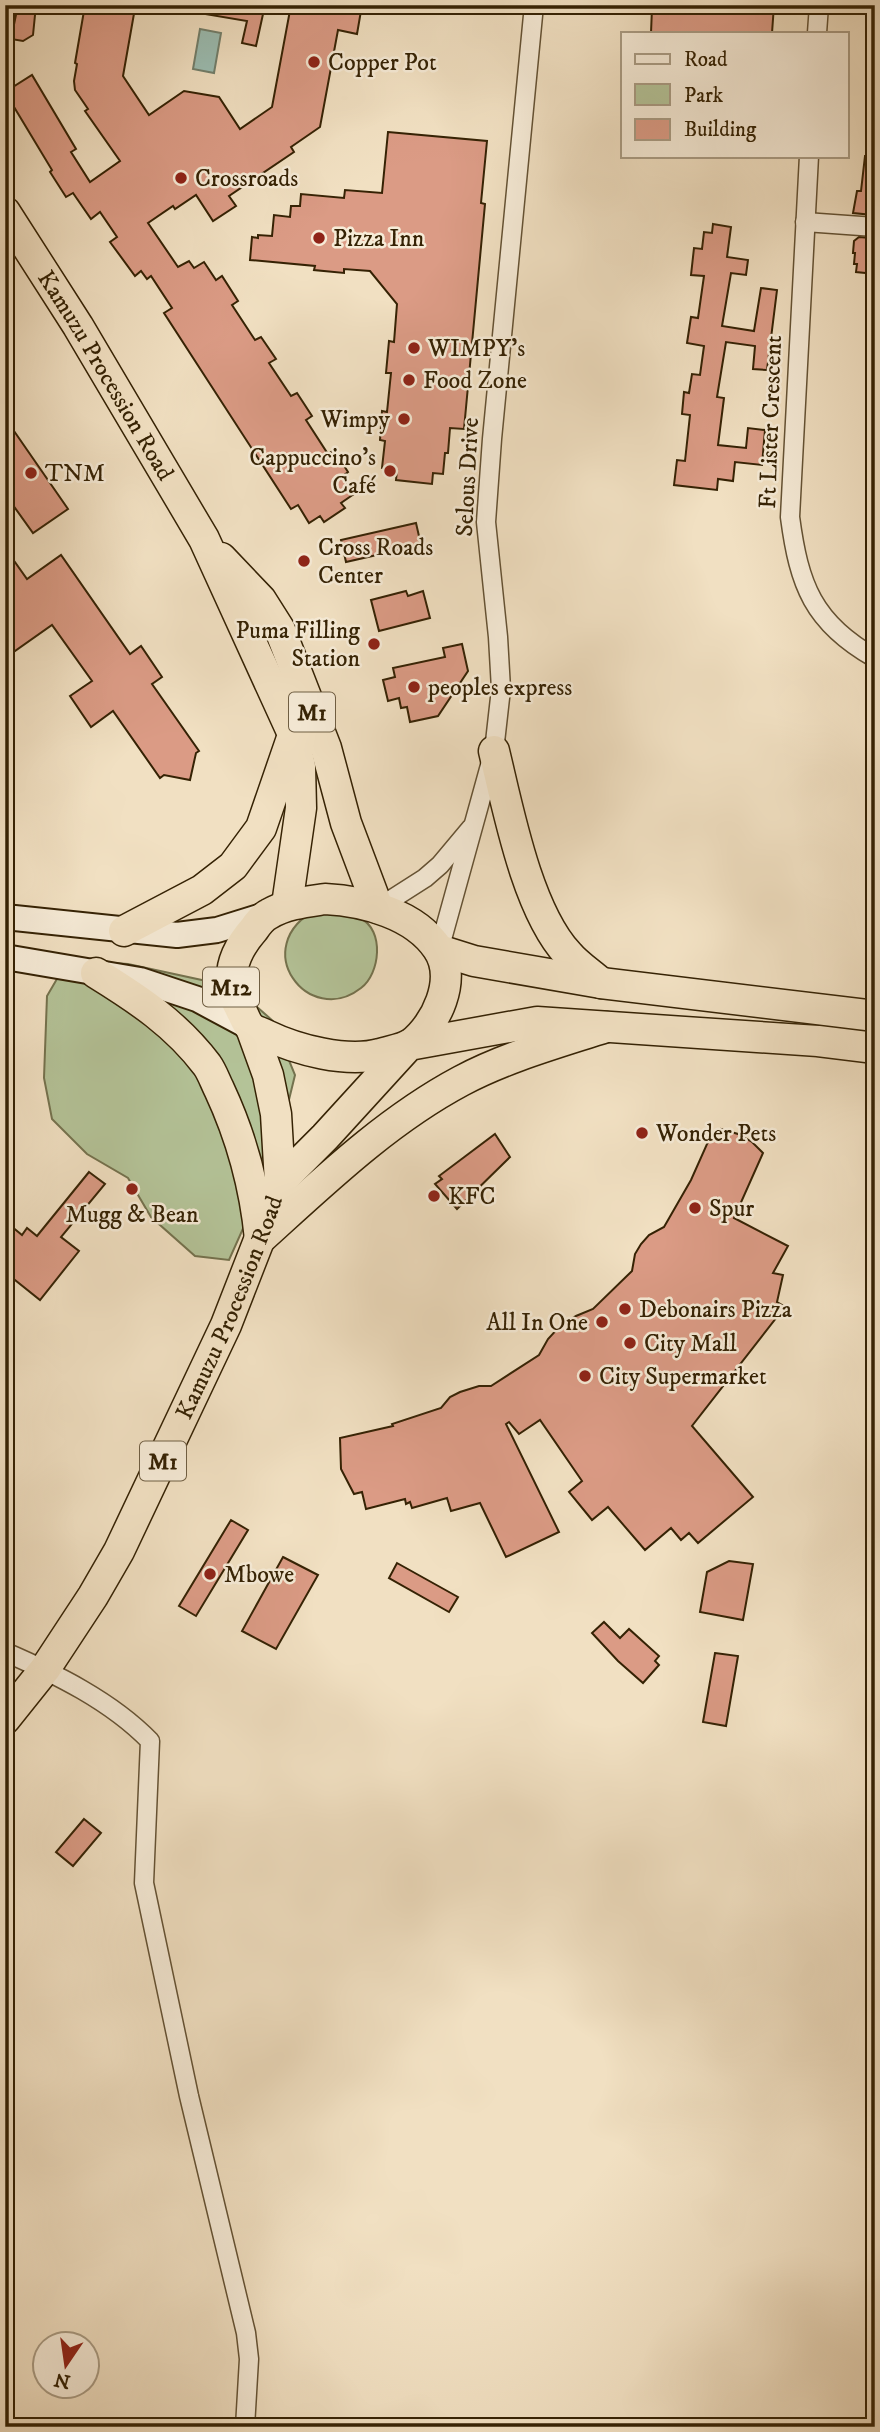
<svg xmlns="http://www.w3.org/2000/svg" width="880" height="2432" viewBox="0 0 880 2432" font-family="'IM FELL DW Pica',serif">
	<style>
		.green { fill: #b4c398; stroke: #74724e; stroke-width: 2 }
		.water { fill: #9bbdb2; stroke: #727f6c; stroke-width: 2 }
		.building { fill: #db9b85; stroke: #352204; stroke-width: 2 }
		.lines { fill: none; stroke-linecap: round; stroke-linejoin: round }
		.street-casing { stroke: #645234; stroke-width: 21 }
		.secondary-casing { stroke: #352204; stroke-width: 28 }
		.highway-casing { stroke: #352204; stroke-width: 33 }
		.street { stroke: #f6ebd7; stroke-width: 18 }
		.secondary { stroke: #f6ebd7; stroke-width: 24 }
		.highway { stroke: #f1e0c2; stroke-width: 30 }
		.poi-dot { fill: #8f2418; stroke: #f6ebd7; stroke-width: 2.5 }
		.labels { text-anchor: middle; stroke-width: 5; stroke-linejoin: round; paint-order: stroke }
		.shield { fill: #f6ebd7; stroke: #6f5e43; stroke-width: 2 }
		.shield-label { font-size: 23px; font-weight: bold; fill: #352204 }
		.poi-label { font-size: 24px; fill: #352204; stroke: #f6ebd7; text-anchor: start }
		.street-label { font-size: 24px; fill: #352204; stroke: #f6ebd7 }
	</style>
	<rect width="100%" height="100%" fill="#f1e0c2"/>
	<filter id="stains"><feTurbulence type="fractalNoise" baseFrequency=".00286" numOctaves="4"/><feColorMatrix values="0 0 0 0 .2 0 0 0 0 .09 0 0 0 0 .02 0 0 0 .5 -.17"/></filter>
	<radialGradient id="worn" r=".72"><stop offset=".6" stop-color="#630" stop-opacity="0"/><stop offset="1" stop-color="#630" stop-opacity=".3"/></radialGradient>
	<g class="green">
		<path d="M 317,909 C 330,912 348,913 360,918 C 385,930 380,974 361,988 C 309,1029 246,947 317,909 Z"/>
		<polygon points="68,960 128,964 234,987 273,1021 295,1075 275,1157 229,1260 195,1256 151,1217 128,1178 87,1154 52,1119 44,1078 47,996"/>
	</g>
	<polygon class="water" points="200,29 221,33 214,73 193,69"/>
	<g class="building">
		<polygon points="18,5 36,5 33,35 23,41 11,39"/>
		<polygon points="85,5 121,5 135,8 123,76 149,115 184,91 219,97 240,129 272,107 291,5 362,5 357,34 338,30 320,127 291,147 294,152 229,196 236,206 213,221 196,195 175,209 173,206 148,223 178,267 189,261 194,268 204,262 216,280 222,276 238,301 232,305 255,340 261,337 276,359 269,363 291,396 297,393 312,416 306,420 328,454 334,450 348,472 343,476 354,494 341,503 345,508 324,522 320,516 309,523 298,505 291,509 164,313 172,308 151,276 147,279 141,271 135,276 110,242 117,237 100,212 91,219 73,193 66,197 50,172 52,170 5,92 32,75 76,149 71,152 90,182 120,161 85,111 88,109 75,90 74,81 77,64 75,63"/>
		<polygon points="200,5 265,5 256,46 242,43 247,21 199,13"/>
		<polygon points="672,5 774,5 772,33 651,33 652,8 672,11"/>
		<polygon points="388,132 487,141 481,203 485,204 464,429 450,428 448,453 445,453 443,474 433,473 432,484 396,480 397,470 382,468 385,441 380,440 382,411 387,412 391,373 386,373 389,341 394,342 397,304 370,271 344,269 344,273 314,270 315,266 250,260 252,237 258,238 258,235 272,236 274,215 290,217 291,206 300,206 301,194 344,198 345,190 382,193"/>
		<polygon points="865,156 875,157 875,215 873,215 853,213 857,191 861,191"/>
		<polygon points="713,224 731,227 727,257 748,260 746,275 731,273 722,326 754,331 761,288 777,290 767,370 753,369 755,346 726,342 717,397 724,398 718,445 746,448 748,428 765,430 762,465 735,462 733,481 718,479 717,490 674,485 677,460 685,461 690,415 682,414 684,392 689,393 692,374 700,375 704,346 687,343 691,317 698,318 704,276 691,275 694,248 702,249 704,232 712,233"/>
		<polygon points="859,237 871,238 870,243 875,244 875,274 856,272 857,264 854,264 855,253 853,253 854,241"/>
		<polygon points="5,418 68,509 33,533 5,494"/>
		<polygon points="416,523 421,545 346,562 341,540"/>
		<polygon points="5,548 27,579 61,555 130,654 141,646 162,677 152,684 199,751 196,753 190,780 164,775 160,778 113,711 91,727 70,696 92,681 52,625 5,658"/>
		<polygon points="406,591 408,596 423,591 430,618 379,631 371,600"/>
		<polygon points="462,644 468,671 438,716 410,722 407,707 401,708 399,698 388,701 383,680 395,677 393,668 445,657 443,648"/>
		<polygon points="721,1129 738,1134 752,1142 763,1153 734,1218 788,1246 773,1273 783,1275 777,1302 782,1305 777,1311 780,1313 692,1426 753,1497 698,1543 689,1533 681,1540 671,1528 645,1550 608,1507 592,1520 569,1492 582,1481 540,1420 519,1434 509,1422 506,1424 559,1532 506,1557 480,1503 451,1511 447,1498 412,1508 410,1502 406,1504 405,1499 366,1509 362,1492 354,1494 341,1469 340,1438 393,1426 392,1424 441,1408 450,1397 460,1392 479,1386 491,1386 539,1355 548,1339 560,1326 576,1316 593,1309 632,1271 635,1254 641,1244 649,1235 664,1227 691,1180 711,1135 717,1138"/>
		<polygon points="495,1134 510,1157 457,1209 435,1184 442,1179 439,1176"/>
		<polygon points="89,1172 105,1184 61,1237 79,1251 40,1300 5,1272 5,1221 22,1235 27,1228 37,1236"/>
		<polygon points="231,1520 248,1530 196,1616 179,1606"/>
		<polygon points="283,1557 318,1575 276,1649 242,1631"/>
		<polygon points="729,1561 753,1564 743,1620 700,1612 707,1572"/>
		<polygon points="397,1563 458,1597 449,1612 389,1578"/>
		<polygon points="604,1622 620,1638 629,1629 659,1656 655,1661 659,1665 643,1683 618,1661 592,1633"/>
		<polygon points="715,1653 738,1656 726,1726 703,1722"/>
		<polygon points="84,1819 101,1833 73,1866 56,1852"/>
	</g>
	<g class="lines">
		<g class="street-casing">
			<g id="street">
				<polyline points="817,33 819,5"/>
				<path d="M 809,156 L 790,517 C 799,585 813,623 875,658"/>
				<polyline points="805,222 875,227"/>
				<polyline points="378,908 425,878 440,865 471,828"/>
				<polyline points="439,950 494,751 501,689 498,637 486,522 492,439 534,5"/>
				<path d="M 5,1652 C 56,1674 111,1701 150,1741 L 144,1883 L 189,2096 L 246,2333 L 249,2359 L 245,2427"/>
			</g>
		</g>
		<g class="secondary-casing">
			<g id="secondary">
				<polyline points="5,917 177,935 217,930 265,915"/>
				<polyline points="5,957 140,980 197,999 251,1028"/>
			</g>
		</g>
		<g class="highway-casing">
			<g id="highway">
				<path id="s1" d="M 5,212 L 78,326 L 204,539 L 293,734 L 300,766 L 301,808 L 287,905"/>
				<polyline points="221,558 261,600 280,630 326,748 346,823 378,908"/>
				<path d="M 494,751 C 508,809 527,910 568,954 C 577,965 590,973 601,983"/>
				<path d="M 325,899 C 364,901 415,914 438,949 C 458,979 436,1025 411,1044 C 403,1049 389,1051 380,1054 C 347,1063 297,1050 266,1035 C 262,1033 256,1031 252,1029 C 247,1025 244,1016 241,1010 C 224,980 232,954 254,929 C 258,923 263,917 269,914 C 286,904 305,902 325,899 Z"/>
				<polyline points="124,931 202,890 233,866 261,828 292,738"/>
				<polyline points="439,950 474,961 601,983 875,1016"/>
				<path d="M 96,973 C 138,999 176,1024 207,1065 C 212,1072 215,1081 219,1089 C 241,1136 255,1187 260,1239 C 323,1182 386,1121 461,1081 C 506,1057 557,1043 606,1027"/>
				<polyline points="280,1182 325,1137 409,1045 537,1022 818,1041 875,1048"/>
				<path id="s2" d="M 5,1719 L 45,1669 L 93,1596 L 119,1551 L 226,1325 L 265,1225 L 280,1182 L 276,1114 L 268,1075 L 251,1028"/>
			</g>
		</g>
		<use href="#street" class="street"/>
		<use href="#secondary" class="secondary"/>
		<use href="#highway" class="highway"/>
	</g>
	<g class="poi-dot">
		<circle cx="314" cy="62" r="7"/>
		<circle cx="181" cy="178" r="7"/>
		<circle cx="319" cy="238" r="7"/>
		<circle cx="414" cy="348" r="7"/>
		<circle cx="409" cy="380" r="7"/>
		<circle cx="404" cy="419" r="7"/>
		<circle cx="390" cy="471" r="7"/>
		<circle cx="31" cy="473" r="7"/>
		<circle cx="304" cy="561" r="7"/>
		<circle cx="374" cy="644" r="7"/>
		<circle cx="414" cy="687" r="7"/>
		<circle cx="642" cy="1133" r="7"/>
		<circle cx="132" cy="1189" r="7"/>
		<circle cx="434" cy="1196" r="7"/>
		<circle cx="695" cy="1208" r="7"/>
		<circle cx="625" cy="1309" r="7"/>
		<circle cx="602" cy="1322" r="7"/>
		<circle cx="630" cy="1343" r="7"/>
		<circle cx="585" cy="1376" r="7"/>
		<circle cx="210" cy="1574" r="7"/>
	</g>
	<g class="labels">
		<g class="shield">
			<rect x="289" y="692.5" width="46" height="39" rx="5"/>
			<rect x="203" y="967.5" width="56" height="39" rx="5"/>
			<rect x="140" y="1441.5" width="46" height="39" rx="5"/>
		</g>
		<g class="shield-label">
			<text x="312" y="720">M1</text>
			<text x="231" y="995">M12</text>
			<text x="163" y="1469">M1</text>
		</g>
		<g class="poi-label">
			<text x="328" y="70">Copper Pot</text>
			<text x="195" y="186">Crossroads</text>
			<text x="333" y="246">Pizza Inn</text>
			<text x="428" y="356">WIMPY’s</text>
			<text x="423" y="388">Food Zone</text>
			<text x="390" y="427" text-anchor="end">Wimpy</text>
			<text x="376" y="465" text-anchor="end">Cappuccino's<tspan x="376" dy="28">Café</tspan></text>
			<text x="45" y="481">TNM</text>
			<text x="318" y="555">Cross Roads<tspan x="318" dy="28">Center</tspan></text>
			<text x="360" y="638" text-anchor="end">Puma Filling<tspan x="360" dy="28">Station</tspan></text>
			<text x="428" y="695">peoples express</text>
			<text x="656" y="1141">Wonder Pets</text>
			<text x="448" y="1204">KFC</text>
			<text x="709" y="1216">Spur</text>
			<text x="132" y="1222" text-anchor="middle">Mugg &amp; Bean</text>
			<text x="639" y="1317">Debonairs Pizza</text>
			<text x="588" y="1330" text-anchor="end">All In One</text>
			<text x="644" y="1351">City Mall</text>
			<text x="599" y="1384">City Supermarket</text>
			<text x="224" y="1582">Mbowe</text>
		</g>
		<g class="street-label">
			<text dy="8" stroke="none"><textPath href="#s1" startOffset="192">Kamuzu Procession Road</textPath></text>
			<text transform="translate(770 422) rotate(-88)" y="8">Ft Lister Crescent</text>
			<text transform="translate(467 477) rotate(-87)" y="8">Selous Drive</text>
			<text dy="8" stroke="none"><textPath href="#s2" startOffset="471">Kamuzu Procession Road</textPath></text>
		</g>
	</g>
	<rect width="880" height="2432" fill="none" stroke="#f1e0c2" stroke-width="28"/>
	<rect x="7" y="7" width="866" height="2418" fill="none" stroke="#352204" stroke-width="3.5"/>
	<rect x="14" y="14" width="852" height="2404" fill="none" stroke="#352204" stroke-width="2"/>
	<rect x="621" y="32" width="228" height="126" fill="#f6ebd7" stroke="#a99b83" stroke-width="2"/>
	<rect x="635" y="54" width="35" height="10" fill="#f6ebd7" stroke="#a99b83" stroke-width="2"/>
	<text x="684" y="66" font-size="21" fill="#352204">Road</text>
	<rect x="635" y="84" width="35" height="21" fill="#b4c398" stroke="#a99b83" stroke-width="2"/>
	<text x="684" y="102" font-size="21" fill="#352204">Park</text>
	<rect x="635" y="119" width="35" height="21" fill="#db9b85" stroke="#a99b83" stroke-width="2"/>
	<text x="684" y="136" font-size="21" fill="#352204">Building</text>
	<g transform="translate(66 2365) rotate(193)"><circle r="33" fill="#f6ebd7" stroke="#a99b83" stroke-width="2"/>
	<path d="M0-5L12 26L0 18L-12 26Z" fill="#8f2418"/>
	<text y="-10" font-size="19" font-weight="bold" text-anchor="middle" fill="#352204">N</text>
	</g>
	<rect width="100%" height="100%" filter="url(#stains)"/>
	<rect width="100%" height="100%" fill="url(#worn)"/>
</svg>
